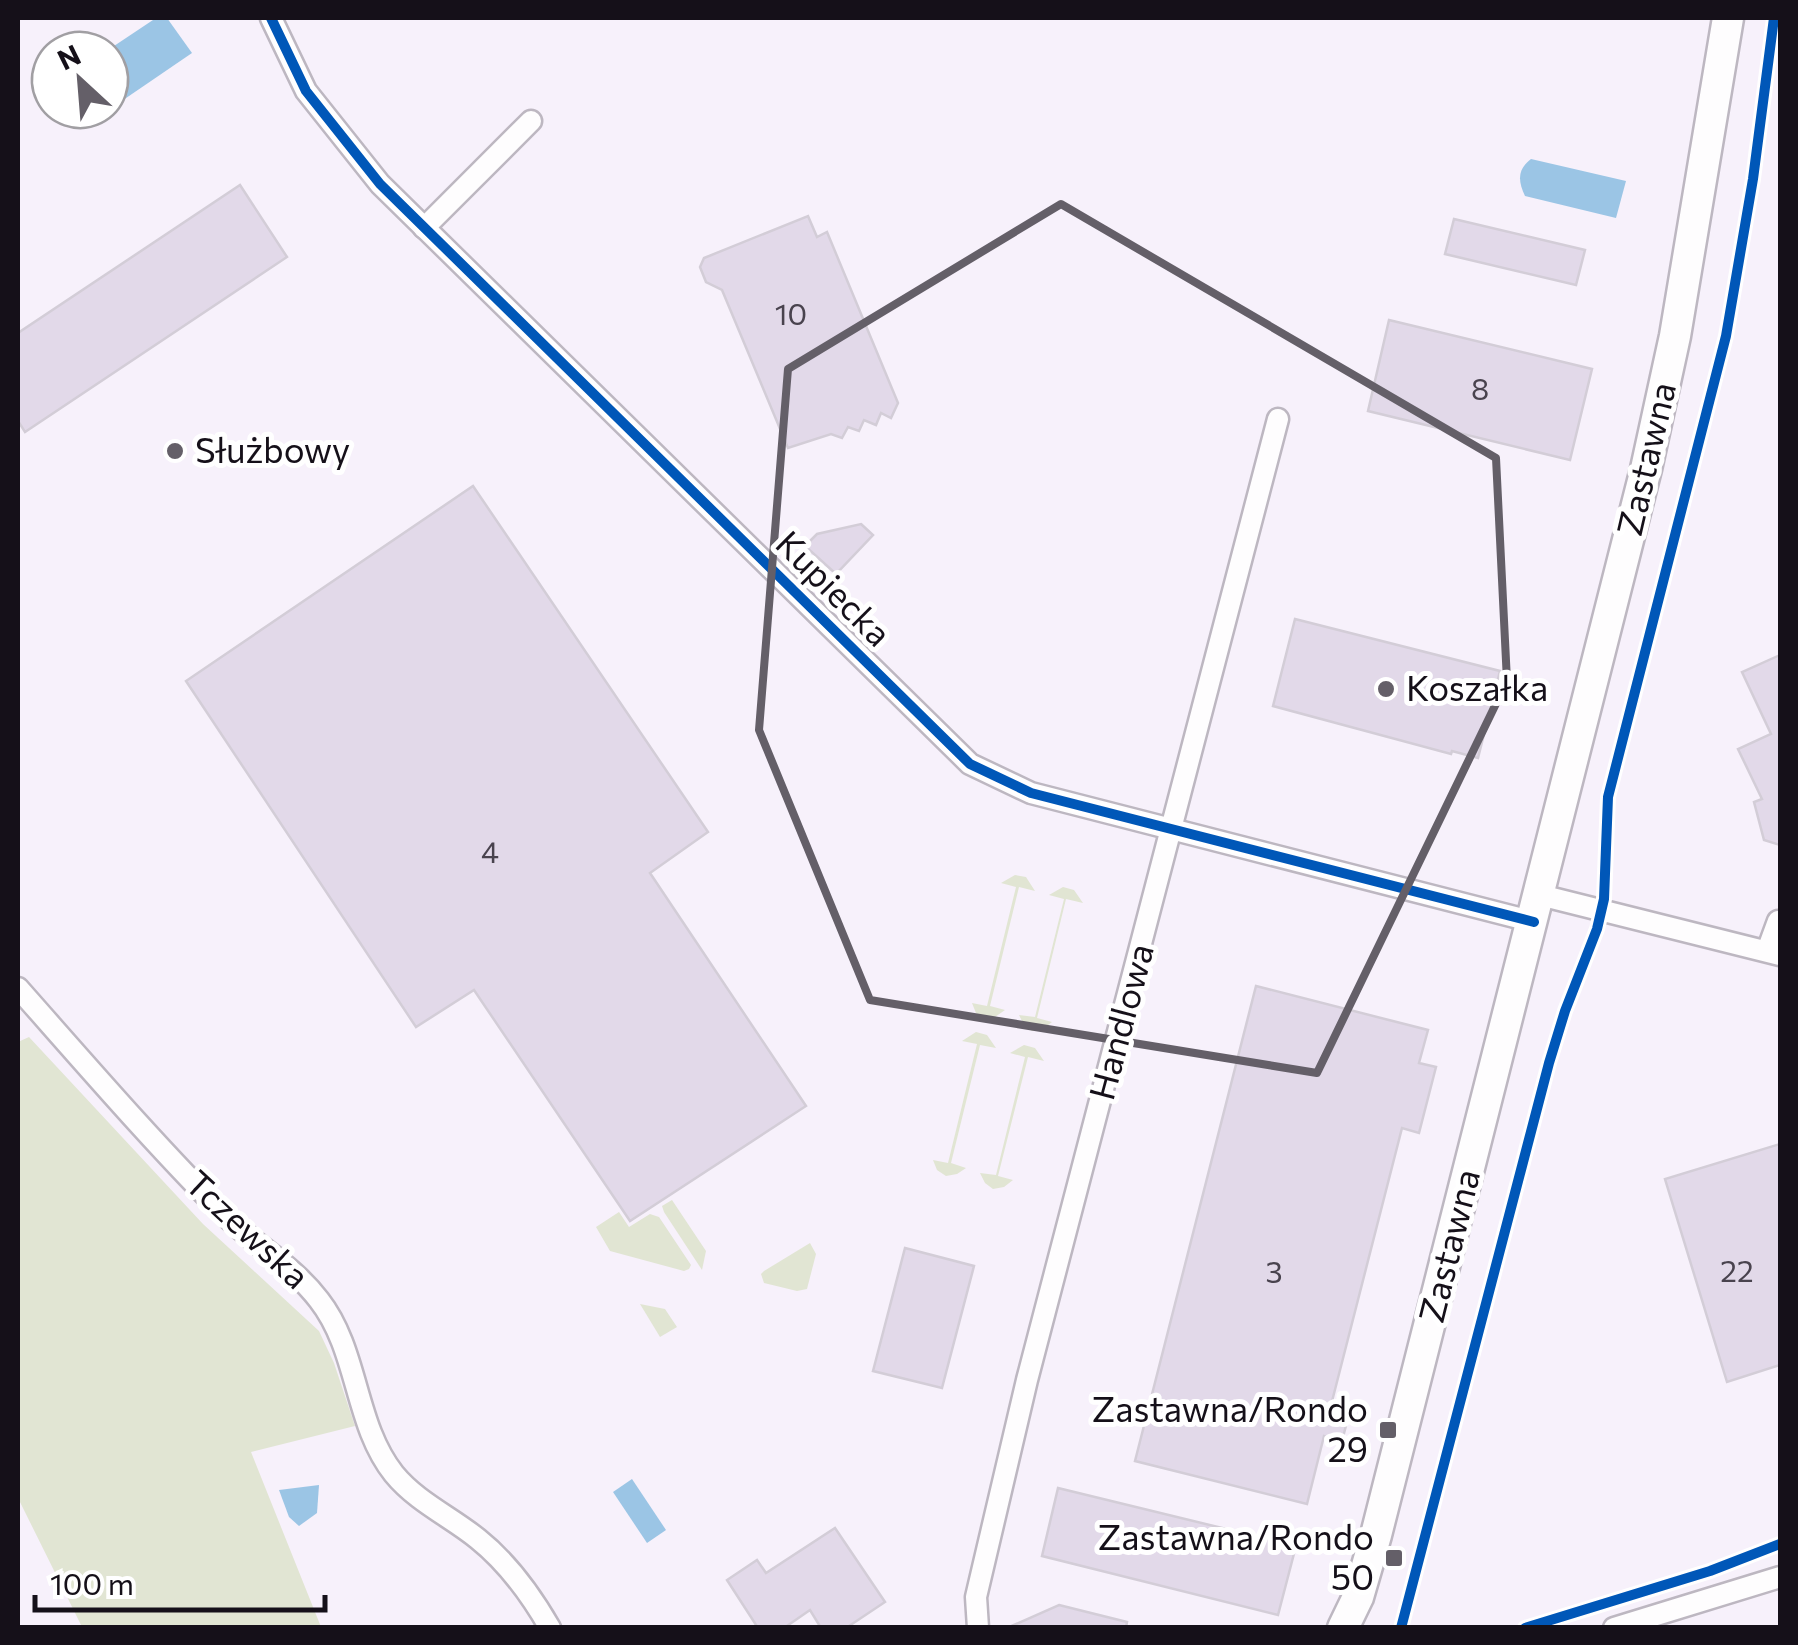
<svg xmlns="http://www.w3.org/2000/svg" width="1798" height="1645" viewBox="0 0 1798 1645" font-family="Commissioner,sans-serif">
	<style>
		.green { fill: #e1e5d3 }
		.water { fill: #9bc5e5 }
		.building { fill: #e2d9e9; stroke: #d3cdd7; stroke-width: 2.5 }
		.lines { fill: none; stroke-linecap: round; stroke-linejoin: round }
		.street-casing { stroke: #bdb7c1; stroke-width: 25 }
		.secondary-casing { stroke: #bdb7c1; stroke-width: 35 }
		.street { stroke: #fefdfe; stroke-width: 20 }
		.secondary { stroke: #fefdfe; stroke-width: 30 }
		.cycleway-casing { stroke: #fff; stroke-width: 16 }
		.cycleway { stroke: #0057b8; stroke-width: 10 }
		.marked { fill: none; stroke: #645f68; stroke-width: 8; stroke-linejoin: round }
		.poi-dot { fill: #645f68; stroke: #fff; stroke-width: 4 }
		.labels { text-anchor: middle; stroke-width: 10; stroke-linejoin: round; paint-order: stroke }
		.number-label { font-size: 30px; fill: #49434e }
		.poi-label { font-size: 35px; fill: #151019; stroke: #fff; text-anchor: start }
		.street-label { font-size: 35px; fill: #151019; stroke: #fff }
	</style>
	<rect width="100%" height="100%" fill="#f7f1fb"/>
	<g class="green">
		<polygon points="1015,875 1026,877 1035,891 1019,887 990,1006 1005,1010 995,1017 984,1018 976,1013 972,1003 987,1006 1016,887 1001,883"/>
		<polygon points="1063,887 1074,890 1083,903 1066,899 1037,1018 1052,1022 1043,1029 1032,1031 1024,1025 1019,1015 1035,1017 1064,899 1049,895"/>
		<polygon points="976,1032 987,1035 996,1048 980,1045 951,1163 966,1168 957,1174 946,1176 937,1170 933,1160 948,1163 977,1044 962,1041"/>
		<polygon points="29,1037 203,1224 319,1331 334,1363 355,1426 251,1452 321,1627 82,1627 18,1498 18,1042"/>
		<polygon points="1024,1045 1035,1048 1044,1061 1028,1057 998,1176 1013,1180 1004,1187 993,1189 985,1183 980,1173 996,1175 1025,1057 1010,1053"/>
		<polygon points="672,1200 706,1251 702,1270 664,1212 662,1206"/>
		<polygon points="619,1212 629,1227 650,1214 659,1217 691,1265 689,1269 684,1271 610,1251 596,1227"/>
		<polygon points="810,1243 816,1254 807,1289 797,1291 764,1283 761,1274 764,1271"/>
		<polygon points="640,1304 665,1309 677,1327 660,1337"/>
	</g>
	<g class="water">
		<polygon points="156,18 167,18 192,53 110,109 108,50"/>
		<path d="M 1531,159 L 1626,181 L 1616,218 L 1525,196 C 1518,181 1517,170 1531,159 Z"/>
		<polygon points="632,1479 666,1530 647,1543 613,1492"/>
		<polygon points="319,1485 317,1513 299,1526 289,1517 279,1490"/>
	</g>
	<g class="building">
		<polygon points="240,185 287,257 25,432 18,421 18,333"/>
		<polygon points="808,216 817,237 827,232 898,403 891,418 881,413 876,425 864,420 859,431 848,427 842,438 831,434 788,448 722,290 706,282 700,267 704,258"/>
		<polygon points="1454,219 1585,250 1576,285 1445,254"/>
		<polygon points="1389,320 1592,369 1570,460 1368,411"/>
		<polygon points="473,486 708,832 650,873 806,1106 630,1221 474,990 416,1027 186,681"/>
		<polygon points="861,524 873,535 836,574 805,546 817,534"/>
		<polygon points="1295,619 1500,671 1478,758 1452,751 1451,754 1273,706"/>
		<polygon points="1780,655 1780,845 1764,840 1754,802 1762,799 1738,749 1771,734 1742,672"/>
		<polygon points="1256,986 1428,1030 1419,1063 1436,1067 1419,1133 1402,1128 1329,1413 1348,1418 1342,1441 1324,1436 1307,1504 1135,1461"/>
		<polygon points="1780,1144 1780,1365 1727,1382 1665,1179"/>
		<polygon points="905,1248 974,1266 942,1388 873,1371"/>
		<polygon points="1058,1488 1296,1546 1278,1615 1042,1556"/>
		<polygon points="835,1528 885,1602 846,1628 821,1628 810,1610 784,1628 758,1628 727,1580 757,1560 766,1573"/>
		<polygon points="1059,1605 1127,1622 1126,1628 1007,1628"/>
	</g>
	<g class="lines">
		<g class="street-casing">
			<g id="street">
				<polyline points="271,18 306,91 380,184 970,764 1031,793 1534,922"/>
				<polyline points="424,228 531,121"/>
				<polyline points="1540,895 1780,955"/>
				<polyline points="1767,951 1778,921"/>
				<path d="M 18,988 C 87,1066 155,1145 229,1219 C 258,1247 294,1267 319,1300 C 359,1351 354,1424 394,1474 C 417,1502 451,1517 478,1539 C 508,1563 531,1595 550,1628"/>
				<polyline points="978,1628 976,1597 1027,1380 1278,419"/>
				<polyline points="1614,1628 1780,1577"/>
			</g>
		</g>
		<g class="secondary-casing">
			<polyline id="secondary" points="1343,1628 1358,1597 1376,1535 1646,469 1675,336 1728,18"/>
		</g>
		<use href="#street" class="street"/>
		<use href="#secondary" class="secondary"/>
		<g class="cycleway-casing">
			<g id="cycleway">
				<polyline points="271,18 306,91 380,184 970,764 1031,793 1534,922"/>
				<polyline points="1401,1628 1549,1063 1565,1011 1597,929 1604,899 1608,797 1726,336 1753,179 1774,18"/>
				<polyline points="1525,1628 1710,1571 1780,1544"/>
			</g>
		</g>
		<use href="#cycleway" class="cycleway"/>
	</g>
	<path class="marked" d="M 1061,204 L 1496,458 L 1507,681 L 1317,1073 L 870,1000 L 759,730 L 788,369 Z"/>
	<g class="poi-dot">
		<circle cx="175" cy="451" r="10"/>
		<circle cx="1386" cy="689" r="10"/>
		<rect x="1378" y="1420" width="20" height="20" rx="5"/>
		<rect x="1384" y="1548" width="20" height="20" rx="5"/>
	</g>
	<g class="labels">
		<g class="number-label">
			<text x="791" y="325">10</text>
			<text x="1480" y="400">8</text>
			<text x="490" y="863">4</text>
			<text x="1737" y="1282">22</text>
			<text x="1274" y="1283">3</text>
		</g>
		<g class="poi-label">
			<text x="195" y="463">Służbowy</text>
			<text x="1406" y="701">Koszałka</text>
			<text x="1368" y="1422" text-anchor="end">Zastawna/Rondo<tspan x="1368" dy="40">29</tspan></text>
			<text x="1374" y="1550" text-anchor="end">Zastawna/Rondo<tspan x="1374" dy="40">50</tspan></text>
		</g>
		<g class="street-label">
			<text transform="translate(1647 459) rotate(-77)" y="12">Zastawna</text>
			<text transform="translate(833 589) rotate(45)" y="12">Kupiecka</text>
			<text transform="translate(1122 1022) rotate(-75)" y="12">Handlowa</text>
			<text transform="translate(247 1230) rotate(43)" y="12">Tczewska</text>
			<text transform="translate(1450 1246) rotate(-76)" y="12">Zastawna</text>
		</g>
	</g>
	<rect width="1798" height="1645" fill="none" stroke="#151019" stroke-width="40"/>
	<g transform="translate(80 80) rotate(334)"><circle r="48" fill="#ffffff" stroke="#a19fa3" stroke-width="2.5"/>
	<path d="M0-8L18 38L0 25L-18 38Z" fill="#645f68"/>
	<text y="-15" font-size="28" font-weight="bold" text-anchor="middle" fill="#151019">N</text>
	</g>
	<path d="M35 1595v15h290v-15" fill="none" stroke="#151019" stroke-width="5"/>
	<text x="50" y="1595" font-size="30" fill="#151019" stroke="#ffffff" stroke-width="8" paint-order="stroke">100 m</text>
</svg>
